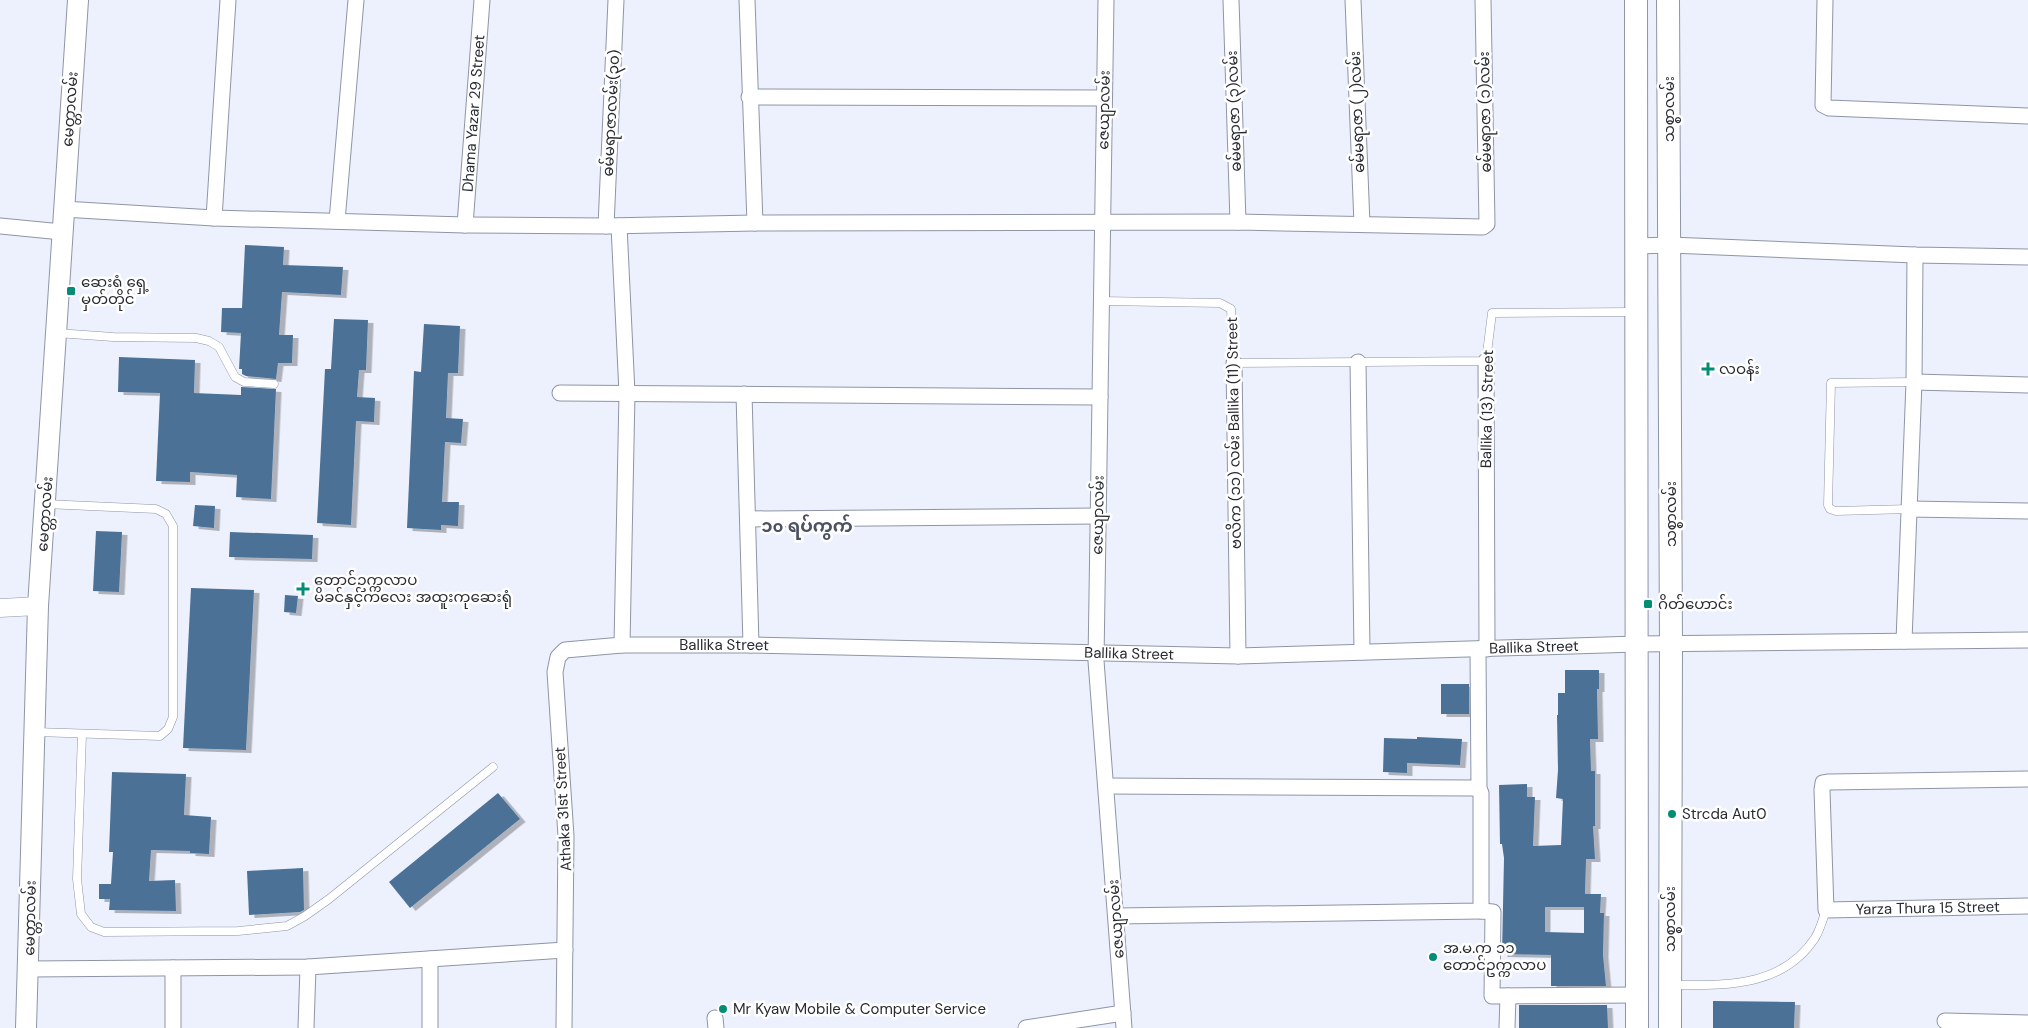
<svg xmlns="http://www.w3.org/2000/svg" width="2028" height="1028" viewBox="0 0 2028 1028" font-family="'DM Sans','Noto Sans Myanmar',sans-serif">
	<style>
		.building { fill: #4b7197; fill-rule: evenodd; filter: url(#shadow) }
		.lines { fill: none; stroke-linecap: round; stroke-linejoin: round }
		.service-casing { stroke: #8e95a6; stroke-width: 9 }
		.minor-casing { stroke: #8e95a6; stroke-width: 17 }
		.tertiary-casing { stroke: #8e95a6; stroke-width: 19 }
		.secondary-casing { stroke: #8e95a6; stroke-width: 22 }
		.primary-casing { stroke: #8e95a6; stroke-width: 24 }
		.service { stroke: #fff; stroke-width: 8 }
		.minor { stroke: #fff; stroke-width: 15 }
		.tertiary { stroke: #fff; stroke-width: 18 }
		.secondary { stroke: #fff; stroke-width: 20 }
		.primary { stroke: #fff; stroke-width: 22 }
		.poi-dot { fill: #038d74; stroke: #fff; stroke-width: 2 }
		.labels { text-anchor: middle; stroke-width: 5; stroke-linejoin: round; paint-order: stroke }
		.street-label { font-size: 15px; fill: #282b31; stroke: #fff }
		.poi-label { font-size: 15px; fill: #282b31; stroke: #fff; text-anchor: start }
		.quarter-label { font-size: 18px; font-weight: bold; fill: #4c5262; stroke: #fff }
	</style>
	<defs>
		<filter id="shadow"><feDropShadow dx="5.5" dy="3" stdDeviation="0" flood-color="#0004"/></filter>
	</defs>
	<rect width="100%" height="100%" fill="#edf1fd"/>
	<g class="building">
		<polygon points="245,245 284,247 283,265 343,267 341,295 282,292 279,335 293,335 292,363 278,363 276,379 246,376 242,374 242,369 239,369 241,333 221,332 222,308 242,308"/>
		<polygon points="334,319 368,320 366,370 359,370 357,397 375,398 374,422 356,421 351,525 317,523 325,369 331,369"/>
		<polygon points="424,324 460,326 458,373 448,373 446,418 463,419 461,443 445,442 442,502 459,502 458,526 441,525 441,530 407,528 414,371 421,372"/>
		<polygon points="119,357 195,360 194,393 241,395 241,387 276,389 271,499 236,497 237,475 190,472 190,482 156,481 160,393 118,392"/>
		<polygon points="195,505 215,506 214,528 193,526"/>
		<polygon points="96,531 122,532 119,592 93,591"/>
		<polygon points="230,532 313,535 312,559 229,557"/>
		<polygon points="191,588 254,590 246,750 183,748"/>
		<polygon points="285,595 298,596 296,613 284,612"/>
		<path d="M 1565,670 L 1599,670 L 1599,689 L 1597,689 L 1598,739 L 1590,739 L 1591,771 L 1595,771 L 1595,826 L 1593,826 L 1595,859 L 1586,859 L 1585,894 L 1601,894 L 1600,913 L 1604,913 L 1603,955 L 1606,986 L 1551,986 L 1551,955 L 1502,954 L 1504,858 L 1502,844 L 1500,844 L 1499,785 L 1527,784 L 1527,797 L 1535,797 L 1533,846 L 1561,845 L 1563,799 L 1556,798 L 1558,770 L 1557,715 L 1558,715 L 1558,693 L 1565,693 ZM 1545,907 L 1584,907 L 1584,933 L 1545,932 Z"/>
		<rect x="1441" y="684" width="28" height="30"/>
		<polygon points="1417,737 1462,739 1460,765 1407,763 1407,773 1383,772 1384,738 1417,739"/>
		<polygon points="112,772 186,774 184,815 211,817 209,854 190,853 190,851 151,850 149,881 175,880 176,911 109,910 110,899 99,899 99,884 111,884 113,852 109,852"/>
		<polygon points="498,793 520,819 410,908 389,882"/>
		<polygon points="303,868 304,910 300,912 249,915 247,871"/>
		<polygon points="1713,1001 1795,1002 1794,1028 1713,1028"/>
		<polygon points="1519,1005 1607,1005 1608,1028 1519,1028"/>
	</g>
	<g class="lines">
		<g class="service-casing">
			<g id="service">
				<polyline points="1102,301 1220,303 1231,309 1234,363 1486,361 1492,313 1635,312"/>
				<polyline points="57,333 113,337 196,338 209,341 219,347 235,377 244,382 274,384"/>
				<polyline points="1909,509 1836,511 1830,509 1828,505 1831,383 1914,382"/>
				<polyline points="35,732 160,736 168,729 173,717 173,526 166,514 156,509 45,504"/>
				<polyline points="82,734 77,879 81,914 91,927 104,932 238,931 287,926 305,916 329,899 493,767"/>
				<path d="M 1673,985 C 1725,985 1782,988 1815,938 C 1820,930 1823,919 1826,910"/>
			</g>
		</g>
		<g class="minor-casing">
			<g id="minor">
				<polyline points="747,0 755,223"/>
				<polyline points="1106,0 1096,661 1124,1028"/>
				<polyline points="1231,0 1238,222"/>
				<polyline points="1353,0 1362,224"/>
				<polyline points="1825,0 1823,105 1829,108 2028,116"/>
				<polyline points="749,97 1104,98"/>
				<polyline points="63,209 214,218 465,225 606,226 755,223 1238,222 1483,227 1487,224 1483,0"/>
				<polyline points="214,218 228,0"/>
				<polyline points="337,221 356,0"/>
				<path id="s1" d="M 465,225 L 482,0"/>
				<polyline points="0,226 62,232"/>
				<polyline points="606,226 616,0"/>
				<polyline points="619,226 627,393 622,645"/>
				<polyline points="1636,246 1670,245 1915,255 2028,257"/>
				<polyline points="1486,361 1487,649"/>
				<polyline points="1358,362 1362,652"/>
				<polyline points="1234,363 1238,656"/>
				<polyline points="1914,382 2028,385"/>
				<polyline points="560,393 1100,397"/>
				<polyline points="744,394 751,645"/>
				<polyline points="1909,509 2028,511"/>
				<polyline points="748,519 1098,516"/>
				<polyline points="1904,641 1914,382 1915,255"/>
				<polyline points="1478,649 1479,789"/>
				<path id="s2" d="M 2028,779 L 1829,782 L 1823,783 L 1822,790 L 1826,910 L 2028,906"/>
				<polyline points="1106,786 1473,788 1479,789 1481,793 1481,911 1116,916"/>
				<polyline points="1481,911 1493,912 1492,996 1637,995"/>
				<polyline points="29,969 308,967 565,950"/>
				<polyline points="715,1018 716,1028"/>
				<polyline points="1945,1021 2028,1023"/>
				<polyline points="173,1028 173,968"/>
				<polyline points="306,1028 308,967"/>
				<polyline points="430,1028 430,959"/>
				<path id="s3" d="M 564,1028 L 566,836 L 555,672 L 558,657 L 565,650 L 622,645 L 751,645 L 1238,656 L 1637,644 L 2028,640"/>
				<polyline points="1026,1028 1123,1013"/>
				<polyline points="1507,1028 1508,996"/>
			</g>
		</g>
		<g class="tertiary-casing">
			<polyline id="tertiary" points="0,608 38,606"/>
		</g>
		<g class="secondary-casing">
			<polyline id="secondary" points="26,1028 38,606 78,0"/>
		</g>
		<g class="primary-casing">
			<g id="primary">
				<polyline points="1636,0 1637,1028"/>
				<polyline points="1668,0 1671,644 1670,1028"/>
			</g>
		</g>
		<use href="#service" class="service"/>
		<use href="#minor" class="minor"/>
		<use href="#tertiary" class="tertiary"/>
		<use href="#secondary" class="secondary"/>
		<use href="#primary" class="primary"/>
	</g>
	<g class="poi-dot">
		<rect x="66" y="286" width="10" height="10" rx="2.5"/>
		<path d="M1705.5 361.5h5v5h5v5h-5v5h-5v-5h-5v-5h5z"/>
		<path d="M300.5 581.5h5v5h5v5h-5v5h-5v-5h-5v-5h5z"/>
		<rect x="1643" y="599" width="10" height="10" rx="2.5"/>
		<circle cx="1672" cy="814" r="5"/>
		<circle cx="1433" cy="957" r="5"/>
		<circle cx="723" cy="1009" r="5"/>
	</g>
	<g class="labels">
		<g class="street-label">
			<text transform="translate(70 109) rotate(-86)" y="5">မေတ္တာလမ်း</text>
			<text transform="translate(1669 109) rotate(-90)" y="5">သစ္စာလမ်း</text>
			<text transform="translate(1104 110) rotate(-89)" y="5">ဇေယျာလမ်း</text>
			<text transform="translate(1234 111) rotate(-92)" y="5">ဓမ်မရာဇာ (၃)လမ်း</text>
			<text dy="5" stroke="none"><textPath href="#s1" startOffset="112">Dhama Yazar 29 Street</textPath></text>
			<text transform="translate(1357 112) rotate(-92)" y="5">ဓမ်မရာဇာ (၂)လမ်း</text>
			<text transform="translate(1485 112) rotate(-91)" y="5">ဓမ်မရာဇာ (၁)လမ်း</text>
			<text transform="translate(611 113) rotate(-87)" y="5">ဓမ်မရာဇာလမ်း(၃၀)</text>
			<text transform="translate(1487 409) rotate(-89)" y="5">Ballika (13) Street</text>
			<text transform="translate(1234 433) rotate(-91)" y="5">ဗလိက (၁၁) လမ်း Ballika (11) Street</text>
			<text transform="translate(45 514) rotate(-86)" y="5">မေတ္တာလမ်း</text>
			<text transform="translate(1671 514) rotate(-90)" y="5">သစ္စာလမ်း</text>
			<text transform="translate(1098 515) rotate(-89)" y="5">ဇေယျာလမ်း</text>
			<text dy="5" stroke="none"><textPath href="#s3" startOffset="541">Ballika Street</textPath></text>
			<text dy="5" stroke="none"><textPath href="#s3" startOffset="1351">Ballika Street</textPath></text>
			<text dy="5" stroke="none"><textPath href="#s3" startOffset="946">Ballika Street</textPath></text>
			<text transform="translate(563 809) rotate(-93)" y="5">Athaka 31st Street</text>
			<text dy="5" stroke="none"><textPath href="#s2" startOffset="434">Yarza Thura 15 Street</textPath></text>
			<text transform="translate(30 918) rotate(-89)" y="5">မေတ္တာလမ်း</text>
			<text transform="translate(1116 919) rotate(-94)" y="5">ဇေယျာလမ်း</text>
			<text transform="translate(1670 919) rotate(-90)" y="5">သစ္စာလမ်း</text>
		</g>
		<g class="poi-label">
			<text x="81" y="287">ဆေးရုံ ရှေ့<tspan x="81" dy="17">မှတ်တိုင်</tspan></text>
			<text x="1719" y="374">လဝန်း</text>
			<text x="314" y="585">တောင်ဥက္ကလာပ<tspan x="314" dy="17">မိခင်နှင့်ကလေး အထူးကုဆေးရုံ</tspan></text>
			<text x="1658" y="609">ဂိတ်ဟောင်း</text>
			<text x="1682" y="819">Strcda Aut0</text>
			<text x="1443" y="953">အ.မ.က ၁၁<tspan x="1443" dy="17">တောင်ဥက္ကလာပ</tspan></text>
			<text x="733" y="1014">Mr Kyaw Mobile &amp; Computer Service</text>
		</g>
		<g class="quarter-label">
			<text x="807" y="532">၁o ရပ်ကွက်</text>
		</g>
	</g>
</svg>
